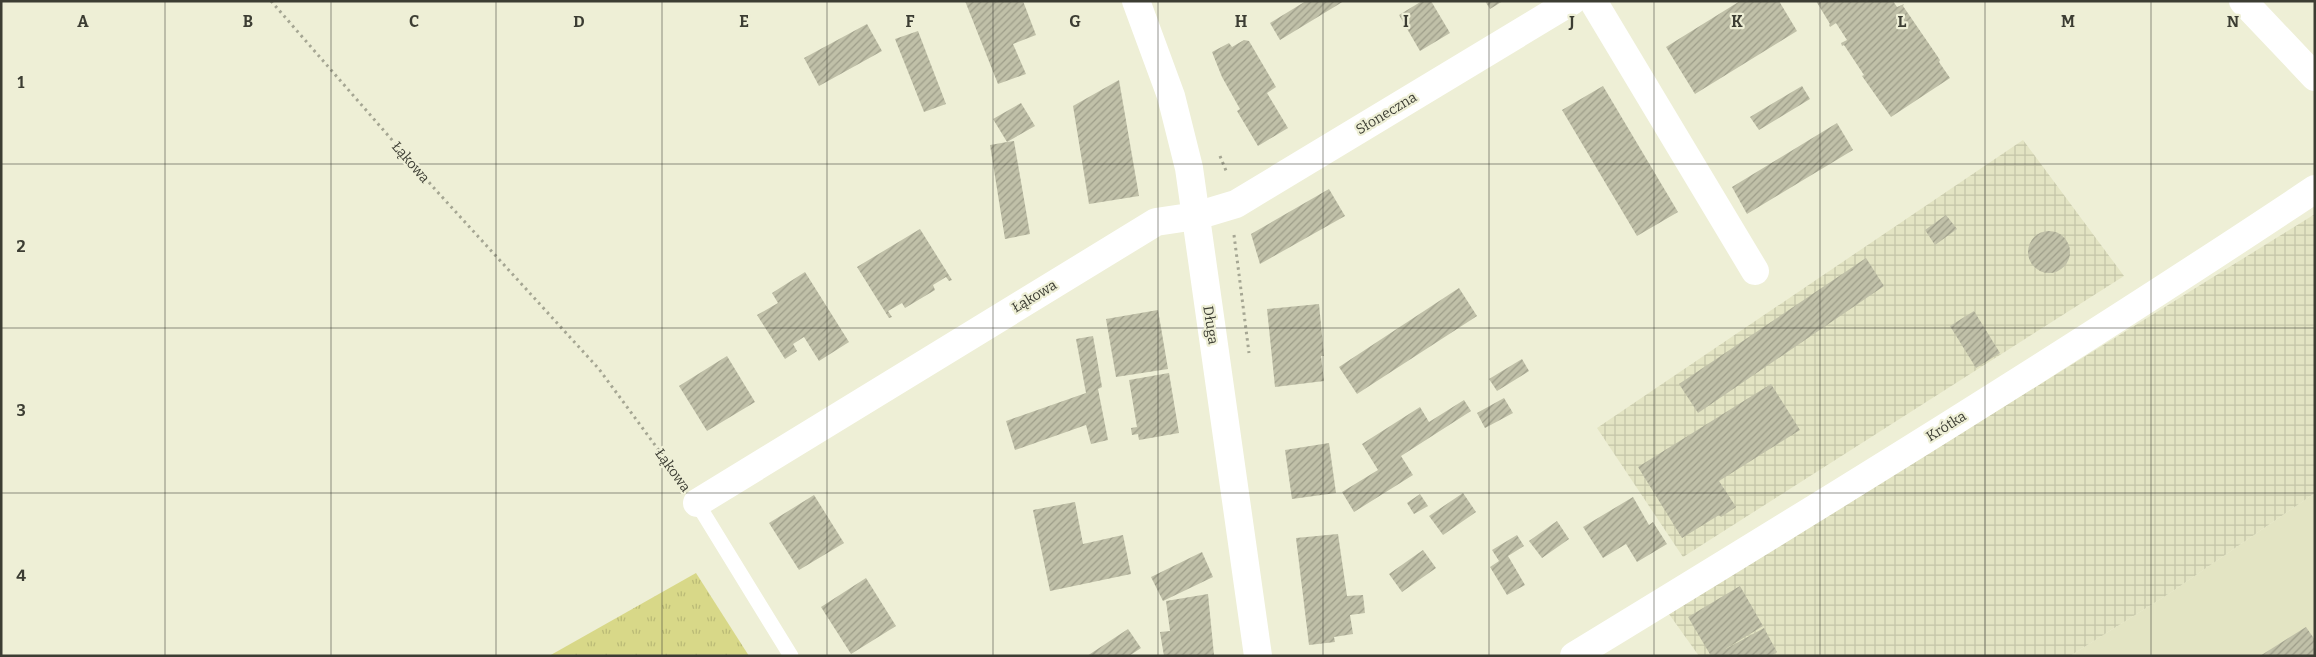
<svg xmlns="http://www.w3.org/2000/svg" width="2316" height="657" viewBox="0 0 2316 657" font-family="Bitter,serif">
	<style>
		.built { fill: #e3e4c3 }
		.industrial { fill: url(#industrial-grid) }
		.grass { fill: url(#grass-tufts) }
		.building { fill: url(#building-hatch) }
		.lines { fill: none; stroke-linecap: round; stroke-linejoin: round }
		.path { stroke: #a5a693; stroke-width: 3; stroke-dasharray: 2.5 4; stroke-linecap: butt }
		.lane { stroke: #fff; stroke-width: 15 }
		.street { stroke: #fff; stroke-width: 28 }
		.secondary { stroke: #fff; stroke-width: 28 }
		.grid { fill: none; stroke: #3c3d33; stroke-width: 1; stroke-opacity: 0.55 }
		.labels { text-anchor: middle; stroke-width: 4.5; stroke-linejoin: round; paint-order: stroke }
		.street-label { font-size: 14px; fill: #3c3d33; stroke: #eeefd6 }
		.grid-label { font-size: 16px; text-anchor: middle; font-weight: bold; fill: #3c3d33; stroke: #eeefd6; stroke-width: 4.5; stroke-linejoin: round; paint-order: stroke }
	</style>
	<defs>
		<pattern id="industrial-grid" width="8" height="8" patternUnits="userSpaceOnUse" patternTransform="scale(1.25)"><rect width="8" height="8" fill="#e3e4c3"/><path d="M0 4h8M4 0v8" fill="none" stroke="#c4c4a8"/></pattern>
		<pattern id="grass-tufts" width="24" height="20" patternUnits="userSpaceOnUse" patternTransform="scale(1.25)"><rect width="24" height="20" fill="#d8d888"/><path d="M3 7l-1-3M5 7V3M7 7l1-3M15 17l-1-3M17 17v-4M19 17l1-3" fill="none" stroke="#baba76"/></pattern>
		<pattern id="building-hatch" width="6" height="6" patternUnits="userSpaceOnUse" patternTransform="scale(1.25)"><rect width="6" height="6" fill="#c0c0a8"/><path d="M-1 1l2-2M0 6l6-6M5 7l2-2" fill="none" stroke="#9d9d89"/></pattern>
	</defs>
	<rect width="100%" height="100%" fill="#eeefd6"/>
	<polygon class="built" points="2315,493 2315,656 2070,656 2170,593"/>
	<g class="industrial">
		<polygon points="2023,140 2124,276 1683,557 1597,428"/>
		<polygon points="2315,214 2315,493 2170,593 2070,656 1699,656 1669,614"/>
	</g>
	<polygon class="grass" points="696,573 749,656 549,656"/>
	<g class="building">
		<polygon points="965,1 1023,1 1036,35 1013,44 1026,74 998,84"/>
		<polygon points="1306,1 1344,1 1280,40 1270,23"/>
		<polygon points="1422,1 1431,1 1450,33 1420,51 1399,15"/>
		<polygon points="1485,1 1503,1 1490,9"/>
		<polygon points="1740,1 1779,1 1797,31 1695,94 1666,47"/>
		<polygon points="1816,1 1893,1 1897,7 1904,4 1903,6 1940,60 1939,62 1950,78 1891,117 1862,76 1864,75 1844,45 1842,46 1841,43 1847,40 1836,23 1830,27 1829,25 1830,24"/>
		<polygon points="867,24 882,51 819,86 804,58"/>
		<polygon points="918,31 946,104 924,112 895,39"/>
		<polygon points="1244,40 1249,41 1276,87 1267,93 1288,128 1258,146 1237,111 1240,109 1222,77 1212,52 1229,43 1232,47"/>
		<polygon points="1119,80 1139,196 1089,204 1073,106"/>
		<polygon points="1603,86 1678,212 1637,236 1562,110"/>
		<polygon points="1802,86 1810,99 1759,130 1750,117"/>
		<polygon points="1021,103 1035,126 1007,142 1014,141 1030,234 1005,239 990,145 1007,142 993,119"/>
		<polygon points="1837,123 1853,150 1747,214 1732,187"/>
		<polygon points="1329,189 1345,216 1260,264 1251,234"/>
		<polygon points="1946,215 1957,229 1935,245 1925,230"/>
		<polygon points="920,229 952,280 949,281 946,277 933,285 935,290 905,308 902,303 888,311 892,317 889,318 857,267"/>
		<circle cx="2049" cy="252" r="21"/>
		<polygon points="1866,258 1884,286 1698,413 1679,384"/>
		<polygon points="805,272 849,342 819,361 804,337 793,344 797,351 785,359 757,315 778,303 772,293"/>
		<polygon points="1459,288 1477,316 1357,394 1339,367"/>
		<polygon points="1319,304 1324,356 1321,356 1324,381 1275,387 1267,309"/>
		<polygon points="1158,310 1168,369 1116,377 1106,319"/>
		<polygon points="1974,311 2000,353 1976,368 1950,326"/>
		<polygon points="1093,336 1102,387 1098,389 1108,440 1091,444 1086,425 1015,450 1006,421 1086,393 1076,339"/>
		<polygon points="727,356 755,402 707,431 679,386"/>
		<polygon points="1522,359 1529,371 1497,391 1489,379"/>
		<polygon points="1169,373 1179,433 1139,440 1138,434 1132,435 1131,428 1137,427 1129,380"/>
		<polygon points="1771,384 1800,430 1719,481 1736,507 1721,517 1719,515 1682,538 1638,467"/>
		<polygon points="1504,398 1513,413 1485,428 1477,413"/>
		<polygon points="1464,400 1471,411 1401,456 1413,475 1354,512 1342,492 1378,470 1362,444 1420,407 1429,422"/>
		<polygon points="1329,443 1336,493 1292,499 1285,450"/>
		<polygon points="1463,493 1476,512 1443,535 1429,516"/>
		<polygon points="1420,494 1428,506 1414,514 1407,503"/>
		<polygon points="814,495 844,543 799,570 769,523"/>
		<polygon points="1633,497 1649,525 1653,522 1667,544 1637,562 1626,544 1603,558 1583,527"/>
		<polygon points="1075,502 1083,544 1123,535 1131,574 1050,591 1033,510"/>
		<polygon points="1557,521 1569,539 1542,558 1529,541"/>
		<polygon points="1338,534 1347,596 1363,595 1365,613 1350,615 1353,634 1334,637 1335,642 1309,645 1296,538"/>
		<polygon points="1517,535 1524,546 1508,556 1525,585 1507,595 1490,567 1499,561 1492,550"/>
		<polygon points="1423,550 1436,568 1402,592 1389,574"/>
		<polygon points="1202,552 1213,577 1163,601 1151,577"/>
		<polygon points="866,578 896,626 851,654 821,607"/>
		<polygon points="1740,586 1763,626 1722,651 1764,628 1777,652 1771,656 1711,656 1688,617"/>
		<polygon points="1208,594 1214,655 1164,656 1160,632 1170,631 1166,601"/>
		<polygon points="2306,627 2315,640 2315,656 2260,656"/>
		<polygon points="1128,629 1141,648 1129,656 1087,656"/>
	</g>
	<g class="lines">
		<g class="path">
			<polyline points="271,1 433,187 599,369 680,479"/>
			<polyline points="1220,156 1227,173"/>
			<polyline points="1234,235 1249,353"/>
		</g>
		<polyline class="lane" points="697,503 791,656"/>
		<g class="street">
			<polyline points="1136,1 1171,96 1189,168 1258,656"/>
			<polyline points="1593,1 1755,271"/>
			<polyline points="697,503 1156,222 1196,216 1236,204 1572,1"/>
			<path d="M 1574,656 C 1823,504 2072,351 2315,189"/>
		</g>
		<polyline class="secondary" points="2243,1 2315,77"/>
	</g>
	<path class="grid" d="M 165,1 L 165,656M 331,1 L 331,656M 496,1 L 496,656M 662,1 L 662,656M 827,1 L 827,656M 993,1 L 993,656M 1158,1 L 1158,656M 1323,1 L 1323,656M 1489,1 L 1489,656M 1654,1 L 1654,656M 1820,1 L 1820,656M 1985,1 L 1985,656M 2151,1 L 2151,656M 1,164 L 2315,164M 1,328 L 2315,328M 1,493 L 2315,493"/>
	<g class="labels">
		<g class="street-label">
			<text transform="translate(1386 113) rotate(-31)" y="5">Słoneczna</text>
			<text transform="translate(411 162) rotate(49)" y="5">Łąkowa</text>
			<text transform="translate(1034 296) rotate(-31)" y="5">Łąkowa</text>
			<text transform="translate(1211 325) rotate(82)" y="5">Długa</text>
			<text transform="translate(1946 426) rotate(-32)" y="5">Krótka</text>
			<text transform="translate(673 470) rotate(54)" y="5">Łąkowa</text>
		</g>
	</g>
	<g class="grid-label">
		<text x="83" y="27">A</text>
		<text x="248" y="27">B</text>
		<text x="414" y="27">C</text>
		<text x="579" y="27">D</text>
		<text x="744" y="27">E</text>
		<text x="910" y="27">F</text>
		<text x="1075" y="27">G</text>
		<text x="1241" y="27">H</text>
		<text x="1406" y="27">I</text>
		<text x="1572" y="27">J</text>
		<text x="1737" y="27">K</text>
		<text x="1902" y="27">L</text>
		<text x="2068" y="27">M</text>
		<text x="2233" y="27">N</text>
		<text x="21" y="88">1</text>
		<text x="21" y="252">2</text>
		<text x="21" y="416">3</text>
		<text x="21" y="581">4</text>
	</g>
	<rect width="2316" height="657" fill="none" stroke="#3c3d33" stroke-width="5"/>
</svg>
